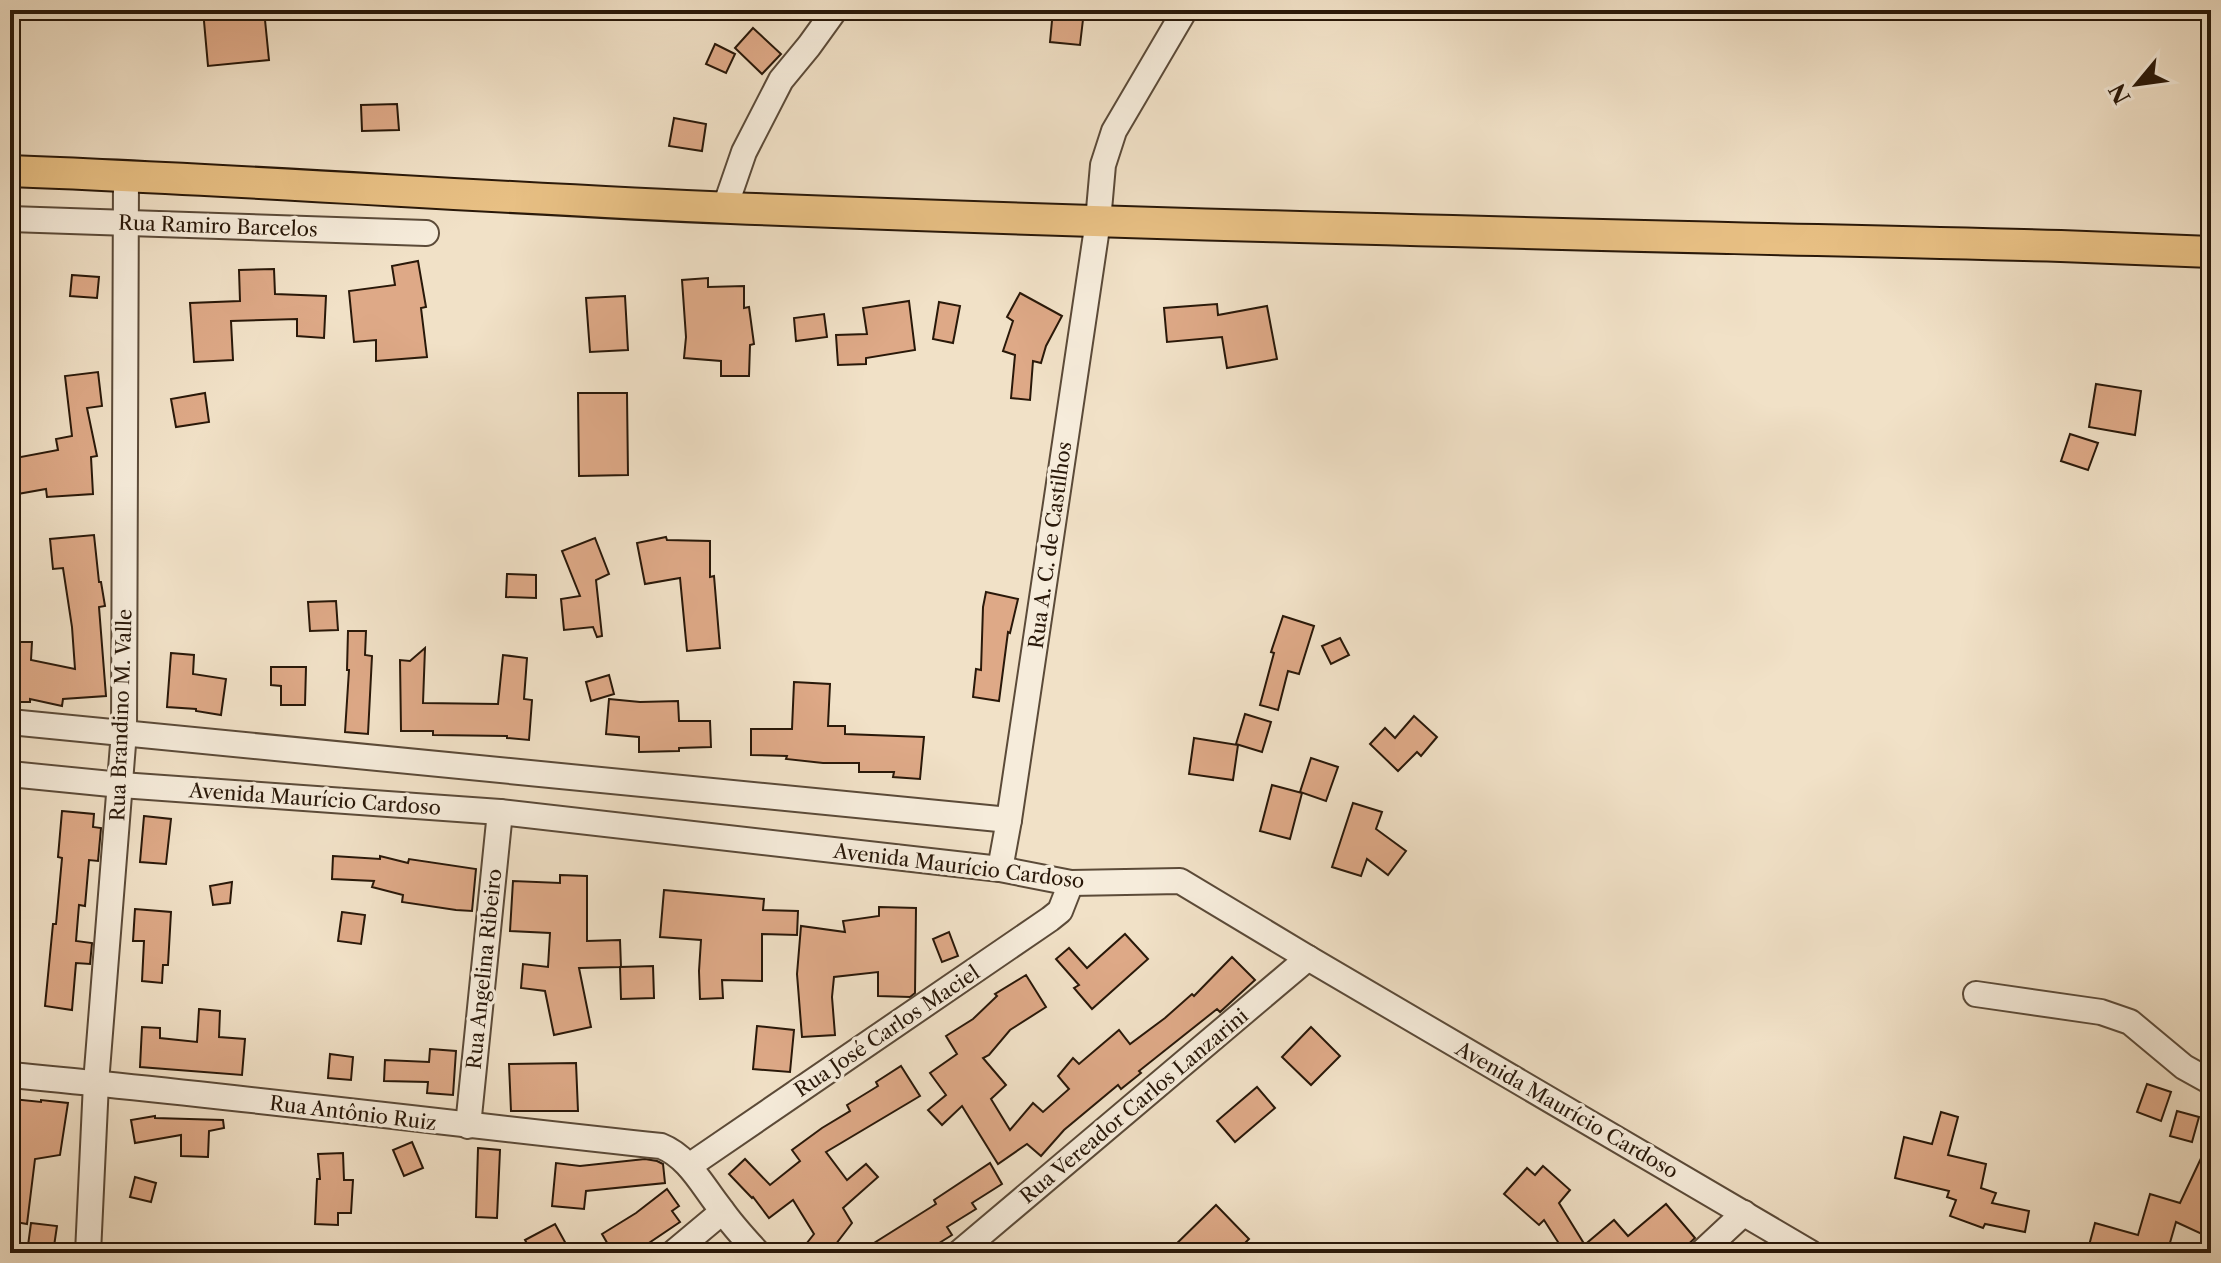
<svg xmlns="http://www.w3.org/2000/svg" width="2221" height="1263" viewBox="0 0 2221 1263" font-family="'Libre Caslon Text',serif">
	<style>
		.building { fill: #dea987; stroke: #291809; stroke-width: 2 }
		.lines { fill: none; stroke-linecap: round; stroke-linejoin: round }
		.minor-casing { stroke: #5b4a38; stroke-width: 28 }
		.major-casing { stroke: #291809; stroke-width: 34 }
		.minor { stroke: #f6ecdb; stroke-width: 24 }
		.major { stroke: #e8c084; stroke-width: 30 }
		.labels { text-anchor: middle; stroke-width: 7; stroke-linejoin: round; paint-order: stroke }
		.street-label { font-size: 20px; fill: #291809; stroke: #f6ecdb }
	</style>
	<rect width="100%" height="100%" fill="#f1e1c7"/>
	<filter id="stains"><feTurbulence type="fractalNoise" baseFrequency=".0025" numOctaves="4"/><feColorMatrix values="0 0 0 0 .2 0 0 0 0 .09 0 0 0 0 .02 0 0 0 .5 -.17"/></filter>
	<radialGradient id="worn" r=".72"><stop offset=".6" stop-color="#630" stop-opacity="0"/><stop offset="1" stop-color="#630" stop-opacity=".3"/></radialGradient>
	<g class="building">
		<polygon points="203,10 264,10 269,60 208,66"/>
		<polygon points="1053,10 1084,11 1080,45 1050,42"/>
		<polygon points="753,28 781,54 762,74 735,48"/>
		<polygon points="715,44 735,54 726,73 706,64"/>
		<polygon points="397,104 399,130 362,131 361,105"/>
		<polygon points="674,118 706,124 702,151 669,146"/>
		<polygon points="418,261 426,307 421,308 427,357 376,361 376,340 354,342 349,291 395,285 392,266"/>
		<polygon points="274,269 275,294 326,296 324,338 297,336 297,319 231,321 233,360 194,362 190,303 240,301 239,270"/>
		<polygon points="72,275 99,277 97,298 70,296"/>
		<polygon points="708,278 708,287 744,286 744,308 749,307 754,344 750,345 749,376 721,376 721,361 684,358 686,337 682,280"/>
		<polygon points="1020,293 1062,316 1046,346 1041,363 1033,361 1030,400 1011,398 1015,355 1003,351 1013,321 1007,317"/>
		<polygon points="625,296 628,350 590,352 586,298"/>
		<polygon points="909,301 915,350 866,358 866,364 838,365 836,335 867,334 863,308"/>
		<polygon points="939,302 960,306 953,343 933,339"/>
		<polygon points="1217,304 1218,315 1267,306 1277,359 1227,368 1222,337 1167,342 1164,308"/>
		<polygon points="824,314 827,337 796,341 794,318"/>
		<polygon points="98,372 102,406 87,408 97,456 91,457 93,494 47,497 46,489 12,495 10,459 58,450 56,439 72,436 65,376"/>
		<polygon points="2096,384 2141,391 2135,435 2089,427"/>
		<polygon points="205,393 209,422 176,427 171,399"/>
		<polygon points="578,393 627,393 628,475 579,476"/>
		<polygon points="2070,434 2098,443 2088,470 2061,461"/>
		<polygon points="94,535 99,582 101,582 105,606 99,607 106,696 63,699 62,706 30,699 30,702 10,702 10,642 32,642 31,660 75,669 72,627 63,568 53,569 50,539"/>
		<polygon points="666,537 667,540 710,541 710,577 714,576 720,648 687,651 680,578 645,584 637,543"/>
		<polygon points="595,538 609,574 596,580 602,636 597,637 593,627 564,630 561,599 580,596 562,551"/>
		<polygon points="507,574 536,575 536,598 506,597"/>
		<polygon points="986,592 1018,599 1010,633 1008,632 999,701 973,697 976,669 981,670 983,607"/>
		<polygon points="336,601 338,630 310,631 308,602"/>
		<polygon points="1283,616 1314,626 1299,674 1288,671 1278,710 1260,705 1274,653 1271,652"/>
		<polygon points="348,631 366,631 365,655 372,656 368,734 345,732 349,670 347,670"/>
		<polygon points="1340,638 1349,655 1331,664 1322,646"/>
		<polygon points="425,648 423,703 498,704 503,655 527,658 524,699 532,700 529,740 507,738 507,736 433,735 433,731 401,731 400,660 410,661"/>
		<polygon points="171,653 194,655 193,674 226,679 221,715 196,711 196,709 167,707"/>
		<polygon points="271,667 306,667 305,705 281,705 281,686 271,685"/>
		<polygon points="609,675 614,694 591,701 586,682"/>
		<polygon points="794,682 830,684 828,726 845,726 845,734 924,737 920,779 893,777 894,772 859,772 859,763 823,763 786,759 787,756 751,755 751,729 792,729"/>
		<polygon points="609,699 640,702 678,701 679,721 710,721 711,747 679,748 679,751 639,752 639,737 606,734"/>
		<polygon points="1245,714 1271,722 1262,752 1236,744"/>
		<polygon points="1414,716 1437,737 1421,756 1417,752 1398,771 1370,744 1385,728 1395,738"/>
		<polygon points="1194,738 1238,745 1233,780 1189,774"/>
		<polygon points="1311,758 1338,767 1326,801 1300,792"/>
		<polygon points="1272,785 1302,793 1290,839 1260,831"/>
		<polygon points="1353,803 1382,812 1376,829 1406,851 1388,875 1367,859 1361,876 1332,867"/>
		<polygon points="62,811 94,814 93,827 101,828 98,861 89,860 85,906 79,905 76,941 92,943 90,964 76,963 72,1010 45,1006 53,924 56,924 62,858 58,857"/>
		<polygon points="144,816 171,819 166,864 140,862"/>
		<polygon points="333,856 380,859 380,856 408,863 409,859 476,869 472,911 456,910 402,902 403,895 372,887 374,881 332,879"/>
		<polygon points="560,875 587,876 587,941 620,940 621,967 579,968 591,1027 554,1035 545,991 521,988 523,964 548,967 550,933 510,931 513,881 560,883"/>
		<polygon points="232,882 230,903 213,905 210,886"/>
		<polygon points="664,890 764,899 763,910 798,911 797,935 762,934 762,981 722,980 723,998 700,999 699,971 701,940 660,937"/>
		<polygon points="879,907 916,908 915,993 910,997 878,996 878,972 834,977 832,997 835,1035 802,1037 797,974 801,926 845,932 843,921 879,916"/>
		<polygon points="135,909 171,912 168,965 163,965 162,983 142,981 144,941 133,941"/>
		<polygon points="342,912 365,915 361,944 338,941"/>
		<polygon points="949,932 958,956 942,962 933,939"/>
		<polygon points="1125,934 1148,959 1092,1009 1074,988 1079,985 1056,959 1069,948 1087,968"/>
		<polygon points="1232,957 1255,980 1220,1012 1217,1009 1139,1071 1141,1073 1121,1089 1118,1085 1064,1130 1041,1156 1027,1144 998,1164 962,1106 942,1125 928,1110 946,1095 930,1073 957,1054 946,1036 973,1019 997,996 995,994 1026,975 1046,1007 1010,1030 989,1055 983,1058 1006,1085 991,1099 1010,1130 1033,1103 1043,1112 1069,1089 1058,1076 1073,1058 1079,1064 1119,1030 1130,1044 1165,1018 1192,994 1194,996"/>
		<polygon points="653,966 654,998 621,999 620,967"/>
		<polygon points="199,1009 220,1011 219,1037 245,1039 242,1075 140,1067 142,1027 160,1028 160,1038 197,1042"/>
		<polygon points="757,1026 794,1030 790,1072 753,1069"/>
		<polygon points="1311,1027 1340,1056 1311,1085 1282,1057"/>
		<polygon points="430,1049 456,1051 453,1095 427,1093 428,1082 384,1081 385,1060 429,1062"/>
		<polygon points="330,1054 353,1057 351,1080 328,1078"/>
		<polygon points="576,1063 578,1111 511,1111 509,1064"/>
		<polygon points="901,1066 920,1096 826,1152 847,1180 866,1164 878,1177 843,1208 852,1223 829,1253 799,1253 814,1234 793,1200 769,1218 753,1197 752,1198 729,1174 745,1159 770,1185 800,1161 792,1150 822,1128 850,1111 847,1105 878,1086 876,1082"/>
		<polygon points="2147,1084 2171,1092 2161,1121 2137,1112"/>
		<polygon points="1257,1087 1275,1108 1235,1142 1217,1121"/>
		<polygon points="12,1099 41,1102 41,1100 68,1103 60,1155 35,1159 27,1224 10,1221 10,1123"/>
		<polygon points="2177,1111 2199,1117 2192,1142 2170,1136"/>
		<polygon points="1941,1112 1958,1117 1948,1155 1986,1164 1981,1188 1996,1193 1992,1203 2029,1211 2025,1232 1985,1224 1983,1228 1950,1216 1956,1200 1947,1197 1949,1191 1895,1178 1904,1137 1932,1144"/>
		<polygon points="155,1116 155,1118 223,1120 224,1128 209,1131 208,1157 181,1156 181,1135 135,1143 131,1120"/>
		<polygon points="2211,1137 2211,1220 2204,1235 2176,1222 2167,1253 2087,1253 2095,1223 2138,1235 2150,1194 2180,1203"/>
		<polygon points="412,1142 423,1168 404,1176 393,1150"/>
		<polygon points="478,1148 500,1150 497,1218 476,1217"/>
		<polygon points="343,1153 344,1180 353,1180 351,1213 338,1213 338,1225 315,1224 317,1179 320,1179 318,1154"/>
		<polygon points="645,1159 657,1161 663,1164 665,1183 586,1191 584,1209 552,1206 556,1163 580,1166"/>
		<polygon points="990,1163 1002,1184 972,1203 976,1209 947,1227 952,1235 923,1253 881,1253 874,1243 936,1204 934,1200"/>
		<polygon points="1543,1166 1570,1190 1559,1203 1583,1242 1565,1253 1544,1220 1539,1225 1504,1194 1527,1168 1535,1175"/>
		<polygon points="135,1177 156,1183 151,1202 130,1197"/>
		<polygon points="667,1189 679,1206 672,1211 680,1222 634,1253 613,1253 602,1234 636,1213"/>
		<polygon points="1666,1204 1695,1238 1679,1253 1575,1253 1614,1220 1628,1236"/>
		<polygon points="1216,1205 1249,1239 1235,1253 1167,1253"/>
		<polygon points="31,1223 57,1226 53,1253 27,1253"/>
		<polygon points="555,1224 571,1253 532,1253 525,1240"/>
	</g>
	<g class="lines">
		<g class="minor-casing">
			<g id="minor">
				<polyline points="725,207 744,152 781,80 809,46 835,10"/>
				<polyline points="10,219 426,233"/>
				<polyline points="10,722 1009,820"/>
				<polyline points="10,774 121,785 500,812 1000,869 1071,883 1180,881 1308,958 1811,1253"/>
				<polyline points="1000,869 1009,820 1098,221 1103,165 1114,131 1185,10"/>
				<polyline points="1976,994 2101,1012 2130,1022 2184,1067 2211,1082"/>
				<path d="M 10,1075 C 227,1095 444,1123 661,1146 C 689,1157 703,1187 721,1209 C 732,1225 745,1239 758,1253"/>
				<polyline points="468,1126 500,812"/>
				<polyline points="689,1166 1050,919 1060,911 1071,883"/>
				<polyline points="88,1253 96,1083 124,732 126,176"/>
				<polyline points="673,1253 722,1212"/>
				<polyline points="959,1253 1308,958"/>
				<polyline points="1701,1253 1744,1213"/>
			</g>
		</g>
		<g class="major-casing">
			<path id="major" d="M 10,171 C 251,180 491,198 731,208 C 1174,226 1618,235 2061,246 L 2211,252"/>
		</g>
		<use href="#minor" class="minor"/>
		<use href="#major" class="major"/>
	</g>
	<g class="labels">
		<g class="street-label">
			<text transform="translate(218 226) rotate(2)" y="7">Rua Ramiro Barcelos</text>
			<text transform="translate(1050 545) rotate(-82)" y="7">Rua A. C. de Castilhos</text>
			<text transform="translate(121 715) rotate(-88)" y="7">Rua Brandino M. Valle</text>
			<text transform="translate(315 799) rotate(4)" y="7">Avenida Maurício Cardoso</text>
			<text transform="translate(959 866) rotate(7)" y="7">Avenida Maurício Cardoso</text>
			<text transform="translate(484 969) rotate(-84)" y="7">Rua Angelina Ribeiro</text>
			<text transform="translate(887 1031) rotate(-34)" y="7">Rua José Carlos Maciel</text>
			<text transform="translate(1134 1106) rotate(-40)" y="7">Rua Vereador Carlos Lanzarini</text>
			<text transform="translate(1567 1110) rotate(30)" y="7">Avenida Maurício Cardoso</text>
			<text transform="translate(353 1113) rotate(7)" y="7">Rua Antônio Ruiz</text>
		</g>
	</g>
	<rect width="2221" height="1263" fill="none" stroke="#f1e1c7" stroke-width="40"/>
	<rect x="12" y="12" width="2197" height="1239" fill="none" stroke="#291809" stroke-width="4"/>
	<rect x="20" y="20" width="2181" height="1223" fill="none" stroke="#291809" stroke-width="2"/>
	<g transform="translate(2137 84) rotate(241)" stroke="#f6ecdb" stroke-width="6" paint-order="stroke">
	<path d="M0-6L14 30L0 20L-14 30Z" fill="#291809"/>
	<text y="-12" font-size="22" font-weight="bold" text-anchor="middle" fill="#291809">N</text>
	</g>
	<rect width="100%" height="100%" filter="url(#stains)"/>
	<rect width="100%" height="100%" fill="url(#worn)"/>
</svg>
